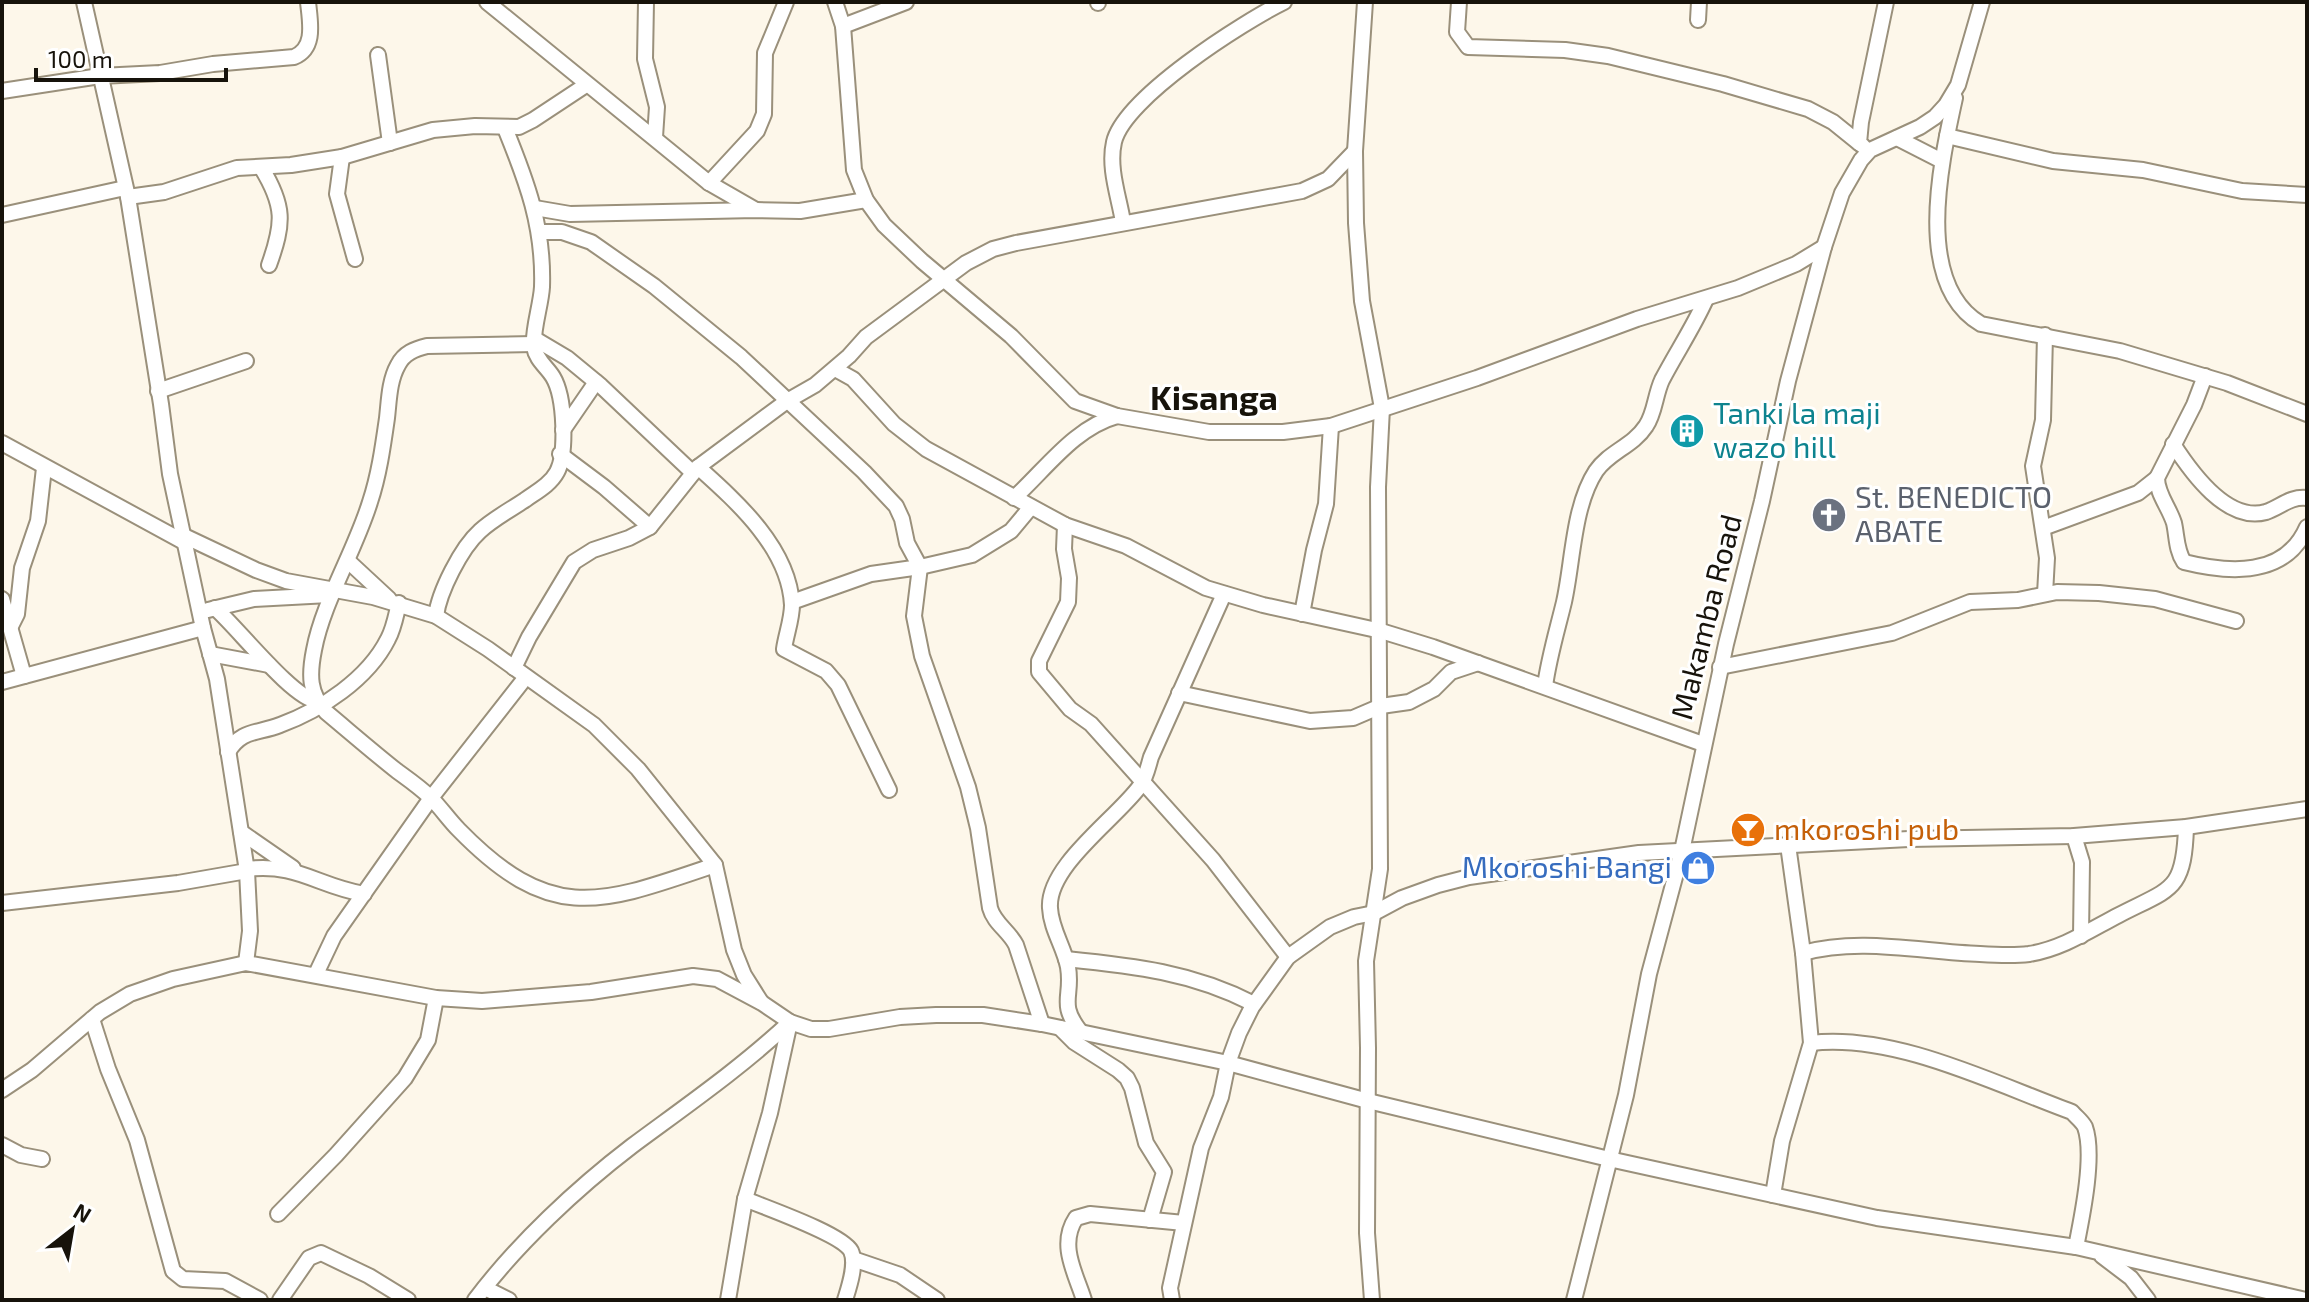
<svg xmlns="http://www.w3.org/2000/svg" width="2309" height="1302" viewBox="0 0 2309 1302" font-family="'Exo 2',sans-serif">
	<style>
		.lines { fill: none; stroke-linecap: round; stroke-linejoin: round }
		.minor-casing { stroke: #9a907b; stroke-width: 18 }
		.minor { stroke: #fff; stroke-width: 14 }
		.labels { text-anchor: middle; stroke-width: 6; stroke-linejoin: round; paint-order: stroke }
		.culture-label { font-size: 30px; fill: #0d838f; stroke: #fff; text-anchor: start }
		.worship-label { font-size: 30px; fill: #5b616d; stroke: #fff; text-anchor: start }
		.street-label { font-size: 30px; fill: #17130b; stroke: #fff }
		.food-label { font-size: 30px; fill: #c56008; stroke: #fff; text-anchor: start }
		.shop-label { font-size: 30px; fill: #366cbe; stroke: #fff; text-anchor: end }
		.quarter-label { font-size: 34px; font-weight: bold; fill: #17130b; stroke: #fff }
	</style>
	<rect width="100%" height="100%" fill="#fdf7ea"/>
	<g class="lines">
		<g class="minor-casing">
			<g id="minor">
				<polyline points="84,2 128,197 161,404 170,474 203,628 217,679 247,871 250,931 246,963"/>
				<polyline points="487,2 709,183 756,210"/>
				<polyline points="646,2 645,59 657,107 655,137"/>
				<polyline points="835,2 843,26 854,170 866,200 884,225 922,261 1011,336 1075,401 1117,416 1209,432 1283,432 1331,426 1477,378 1637,319 1738,288 1796,264 1824,247"/>
				<polyline points="1365,2 1355,151 1356,223 1362,301 1382,408 1378,487 1380,869 1366,961 1368,1048 1367,1233 1372,1300"/>
				<polyline points="1459,2 1457,32 1468,47 1565,50 1608,56 1723,84 1808,109 1833,122 1859,143"/>
				<polyline points="1098,3 1098,2"/>
				<polyline points="1698,20 1699,2"/>
				<polyline points="843,26 906,2"/>
				<polyline points="378,55 390,143"/>
				<path d="M 2,91 L 100,76 L 160,73 L 213,64 L 294,57 C 316,48 310,22 308,2"/>
				<path d="M 1955,98 C 1941,162 1913,284 1981,324 L 2120,351 L 2227,383 L 2307,414"/>
				<polyline points="1947,136 2053,161 2143,170 2242,191 2307,195"/>
				<polyline points="1897,138 1942,161"/>
				<polyline points="1863,146 1859,143 1861,122 1886,2"/>
				<polyline points="342,157 337,194 355,259"/>
				<path d="M 261,167 C 285,206 284,223 269,265"/>
				<polyline points="709,183 757,131 764,114 765,53 786,2"/>
				<polyline points="128,197 164,192 237,168 291,165 342,157 433,130 475,126 519,127 533,120 586,85"/>
				<polyline points="535,208 570,214 756,210 800,211 866,200"/>
				<polyline points="2,215 125,188"/>
				<path d="M 1123,222 C 1119,197 1108,168 1114,142 C 1124,98 1243,22 1284,2"/>
				<path d="M 540,232 L 562,232 L 591,242 L 654,286 L 741,357 L 864,472 L 896,506 L 902,519 L 907,543 L 920,567 L 914,616 L 922,656 L 968,787 L 978,828 L 990,908 C 994,923 1009,931 1016,945 L 1042,1024"/>
				<polyline points="535,339 567,358 601,386 693,473"/>
				<path d="M 534,344 L 427,346 C 415,349 404,353 398,365 C 389,381 389,401 387,418 C 383,446 379,475 370,502 C 355,551 323,602 314,650 C 309,675 309,693 326,712 C 350,732 373,752 397,771 C 408,779 421,788 431,798 C 441,808 449,820 459,830 C 552,925 600,904 715,865"/>
				<polyline points="835,369 853,379 894,424 926,449 1065,525 1126,546 1206,588 1263,605 1381,631 1433,647 1703,744"/>
				<path d="M 2205,376 L 2194,405 L 2157,478 C 2157,494 2169,507 2174,523 C 2177,536 2176,550 2184,562 C 2228,573 2285,578 2307,527"/>
				<polyline points="158,391 246,361"/>
				<polyline points="563,430 596,382"/>
				<polyline points="2,443 184,542"/>
				<path d="M 2173,444 C 2191,472 2227,523 2266,512 C 2281,507 2290,496 2307,498"/>
				<polyline points="560,454 604,487 650,527"/>
				<path d="M 698,467 C 737,502 789,548 792,605 C 792,619 786,635 784,649 L 826,671 L 838,685 L 889,790"/>
				<path d="M 1014,498 C 1046,469 1074,428 1117,416"/>
				<polyline points="1065,525 1064,549 1069,578 1068,602 1039,661 1039,672 1070,709 1091,724 1213,860 1288,957"/>
				<polyline points="2043,528 2138,493 2157,478"/>
				<polyline points="182,535 256,570 286,581 373,597 436,616 488,649 594,725 638,769 715,865 734,950 744,975 761,1002"/>
				<polyline points="348,561 389,599"/>
				<polyline points="2045,594 2047,558 2033,466 2043,420 2045,335"/>
				<polyline points="2,599 24,676"/>
				<polyline points="792,602 871,574 920,567 972,555 1011,531 1031,507"/>
				<path d="M 215,608 C 237,627 293,699 317,701"/>
				<polyline points="208,610 254,599 329,595"/>
				<polyline points="1302,614 1314,550 1326,504 1331,426"/>
				<path d="M 436,616 C 439,592 461,548 480,531 C 493,519 510,510 525,500 C 536,492 550,485 557,472 C 567,453 565,397 553,377 C 547,367 536,360 534,347 C 532,331 541,305 542,287 C 544,227 527,182 505,128"/>
				<polyline points="11,626 17,614 22,568 38,521 44,468"/>
				<polyline points="210,654 269,665"/>
				<polyline points="1720,667 1892,633 1970,602 2018,600 2057,592 2099,593 2155,599 2236,621"/>
				<polyline points="514,668 529,637 574,562 593,550 629,538 650,527 698,467 787,401 815,385 849,356 866,337 966,263 993,249 1016,243 1302,191 1328,179 1355,151"/>
				<polyline points="2,682 203,628"/>
				<path d="M 1545,686 C 1549,657 1557,631 1564,602 C 1573,562 1573,506 1596,471 C 1609,452 1633,446 1646,426 C 1655,413 1655,395 1662,380 C 1676,353 1693,328 1706,299"/>
				<polyline points="1179,693 1310,721 1353,718 1381,706 1409,702 1434,689 1451,672 1478,663"/>
				<path d="M 228,752 C 242,729 257,734 280,725 C 321,710 368,679 388,639 C 394,628 396,615 399,603"/>
				<polyline points="241,832 293,868"/>
				<polyline points="2074,836 2082,862 2081,936"/>
				<path d="M 247,869 C 298,863 317,886 364,894"/>
				<polyline points="2,903 178,883 247,871"/>
				<path d="M 1803,953 C 1859,937 1922,952 1980,954 C 1996,955 2013,956 2029,954 C 2062,949 2090,930 2119,915 C 2171,888 2184,892 2186,827"/>
				<path d="M 1066,959 C 1134,966 1192,972 1254,1004"/>
				<polyline points="316,974 334,936 431,798 526,677"/>
				<polyline points="92,1019 108,1069 137,1140 173,1271 183,1279 225,1281 260,1300"/>
				<polyline points="1060,1028 1074,1042 1118,1070 1127,1078 1132,1088 1146,1143 1164,1172 1150,1220"/>
				<path d="M 1080,1031 C 1058,1003 1073,997 1068,967 C 1064,947 1051,929 1050,908 C 1047,866 1117,818 1140,786 C 1146,778 1148,767 1151,757 L 1224,594"/>
				<path d="M 1811,1043 C 1895,1033 1995,1084 2072,1112 C 2076,1117 2082,1121 2085,1127 C 2095,1155 2082,1217 2076,1247"/>
				<polyline points="2,1090 32,1070 100,1012 130,994 173,979 246,963 436,998 482,1001 591,992 693,976 717,979 762,1003 790,1022 811,1029 829,1029 900,1017 936,1015 983,1015 1042,1024 1228,1063 1368,1101 1609,1159 1877,1218 2076,1247 2306,1300"/>
				<polyline points="2,1145 21,1155 42,1159"/>
				<polyline points="1773,1195 1782,1141 1811,1043 1803,953 1788,845"/>
				<path d="M 745,1199 C 766,1208 842,1234 851,1251 C 857,1264 849,1287 845,1300"/>
				<polyline points="278,1214 336,1155 405,1078 428,1040 436,998"/>
				<polyline points="2102,1256 2131,1278 2148,1300"/>
				<polyline points="853,1259 900,1275 937,1300"/>
				<polyline points="485,1288 509,1300"/>
				<polyline points="280,1300 309,1258 321,1253 369,1276 408,1300"/>
				<path d="M 475,1300 C 517,1244 577,1188 632,1146 C 686,1106 741,1068 790,1022"/>
				<polyline points="728,1300 745,1199 770,1113 790,1022"/>
				<path d="M 1084,1300 C 1076,1274 1058,1245 1076,1218 L 1090,1214 L 1184,1223"/>
				<polyline points="1172,1300 1170,1288 1201,1148 1221,1097 1228,1063 1239,1033 1252,1007 1288,957 1330,927 1354,917 1374,913 1402,898 1438,885 1469,877 1639,853 1909,839 2074,836 2186,827 2307,809"/>
				<polyline points="1574,1300 1626,1095 1649,974 1682,851 1726,644 1762,501 1788,381 1824,247 1842,193 1861,160 1870,150 1920,127 1935,117 1946,105 1958,85 1982,2"/>
			</g>
		</g>
		<use href="#minor" class="minor"/>
	</g>
	<defs>
		<g id="building-disc" transform="scale(1.8)"><circle r="9.5" fill="#0f9aa8" stroke="#fff"/><path d="M-4-6H4V6H1V3H-1V6H-4ZM-2.5-4.3h1.7v1.8h-1.7ZM.8-4.3h1.7v1.8H.8ZM-2.5-1h1.7V.8h-1.7ZM.8-1h1.7V.8H.8Z" fill="#fff"/></g>
		<g id="church-disc" transform="scale(1.8)"><circle r="9.5" fill="#6b7280" stroke="#fff"/><path d="M-1.2-6h2.4v3.5h3.3v2.4h-3.3V6h-2.4V-.1h-3.3v-2.4h3.3Z" fill="#fff"/></g>
		<g id="bar-disc" transform="scale(1.8)"><circle r="9.5" fill="#e8710a" stroke="#fff"/><path d="M-6-5H6L.8 .8V4.5H3.5V6h-7V4.5H-.8V.8Z" fill="#fff"/></g>
		<g id="shop-disc" transform="scale(1.8)"><circle r="9.5" fill="#3f7fe0" stroke="#fff"/><path d="M-5-2.5h2.3a2.7 3.5 0 0 1 5.4 0H5L5.5 6h-11ZM-1.5-2.5h3a1.5 2.3 0 0 0-3 0Z" fill="#fff"/></g>
	</defs>
	<g fill-rule="evenodd">
		<use href="#building-disc" x="1687" y="431"/>
		<use href="#church-disc" x="1829" y="515"/>
		<use href="#bar-disc" x="1748" y="830"/>
		<use href="#shop-disc" x="1698" y="868"/>
	</g>
	<g class="labels">
		<g class="culture-label">
			<text x="1713" y="424">Tanki la maji<tspan x="1713" dy="34">wazo hill</tspan></text>
		</g>
		<g class="worship-label">
			<text x="1855" y="508">St. BENEDICTO<tspan x="1855" dy="34">ABATE</tspan></text>
		</g>
		<g class="street-label">
			<text transform="translate(1707 617) rotate(-76)" y="10">Makamba Road</text>
		</g>
		<g class="food-label">
			<text x="1774" y="840">mkoroshi pub</text>
		</g>
		<g class="shop-label">
			<text x="1672" y="878">Mkoroshi Bangi</text>
		</g>
		<g class="quarter-label">
			<text x="1214" y="410">Kisanga</text>
		</g>
	</g>
	<rect width="2309" height="1302" fill="none" stroke="#17130b" stroke-width="8"/>
	<g transform="translate(72 1230) rotate(31)" stroke="#ffffff" stroke-width="6" paint-order="stroke">
	<path d="M0-6L14 30L0 20L-14 30Z" fill="#17130b"/>
	<text y="-12" font-size="22" font-weight="bold" text-anchor="middle" fill="#17130b">N</text>
	</g>
	<path d="M36 68v12h190v-12" fill="none" stroke="#17130b" stroke-width="4"/>
	<text x="48" y="68" font-size="24" fill="#17130b" stroke="#ffffff" stroke-width="6" paint-order="stroke">100 m</text>
</svg>
